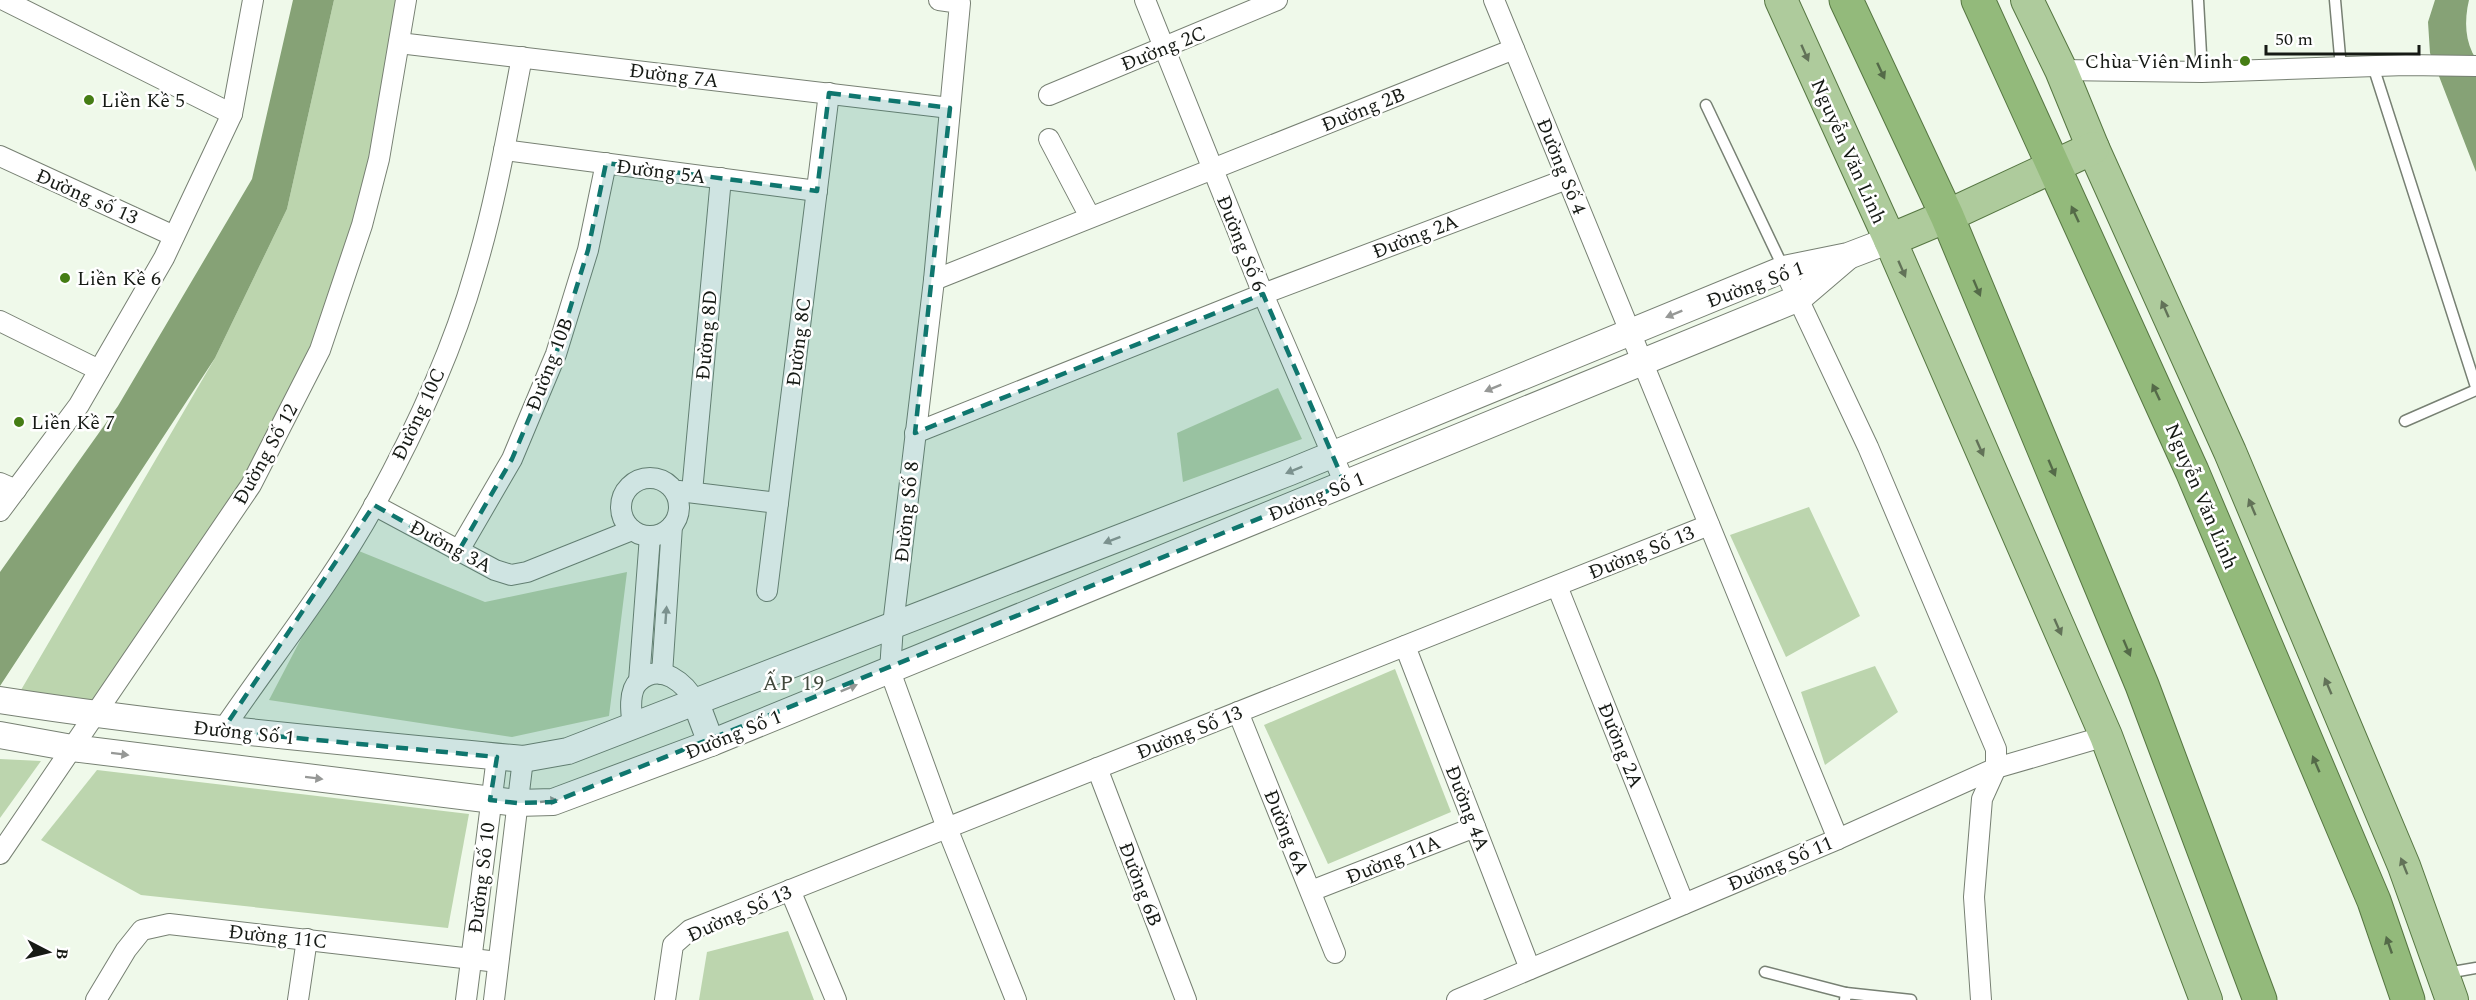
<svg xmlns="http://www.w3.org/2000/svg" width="2476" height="1000" viewBox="0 0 2476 1000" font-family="Spectral,serif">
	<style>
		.green { fill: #bcd5ae }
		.water { fill: #86a276 }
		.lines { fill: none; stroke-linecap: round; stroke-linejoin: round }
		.service-casing { stroke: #778073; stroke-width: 13 }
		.minor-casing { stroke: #778073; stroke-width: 22 }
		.tertiary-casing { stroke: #778073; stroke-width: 28 }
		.primary-casing { stroke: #567642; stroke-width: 34 }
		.trunk-casing { stroke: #567642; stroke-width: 35 }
		.service { stroke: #fff; stroke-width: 10 }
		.minor { stroke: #fff; stroke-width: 20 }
		.tertiary { stroke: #fff; stroke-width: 26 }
		.primary { stroke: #aecb9c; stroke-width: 32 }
		.trunk { stroke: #93ba7b; stroke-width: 33 }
		.oneway { fill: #627258 }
		.oneway2 { fill: #546a48 }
		.oneway3 { fill: #969896 }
		.marked { fill: #0f766e; fill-opacity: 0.2; stroke: #0f766e; stroke-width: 4.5; stroke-dasharray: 12 8; stroke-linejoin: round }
		.poi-dot { fill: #457d14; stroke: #fff; stroke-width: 2 }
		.labels { text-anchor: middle; stroke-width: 5; stroke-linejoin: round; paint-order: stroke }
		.street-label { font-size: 20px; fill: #161a15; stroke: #fff }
		.poi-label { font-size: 20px; fill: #161a15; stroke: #fff; text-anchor: start }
		.neighbourhood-label { font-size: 21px; letter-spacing: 1.5px; fill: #434a3e; stroke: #fff }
	</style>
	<rect width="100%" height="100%" fill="#eff9ea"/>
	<g class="green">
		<polygon points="334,0 406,0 379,159 320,350 251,485 95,715 14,702 215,358 287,209"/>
		<polygon points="1278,388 1302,439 1183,482 1177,433"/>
		<polygon points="1809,507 1860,616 1786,657 1730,535"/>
		<polygon points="349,547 485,602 627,572 609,716 512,737 269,700"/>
		<polygon points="1875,666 1898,712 1825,765 1801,692"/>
		<polygon points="1395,669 1451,812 1328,864 1264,725"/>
		<polygon points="0,759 41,761 0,818"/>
		<polygon points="97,770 469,814 448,928 141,895 41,840"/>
		<polygon points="788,931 814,1000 699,1000 707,952"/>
	</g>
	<g class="water">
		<polygon points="293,0 334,0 287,209 215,358 0,686 0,572 118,406 252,179"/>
		<path d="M 2435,0 L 2469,0 C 2464,21 2465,42 2476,59 L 2476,172 L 2430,53 L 2428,22 Z"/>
	</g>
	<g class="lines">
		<g class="service-casing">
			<g id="service">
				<polyline points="2198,0 2202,72"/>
				<polyline points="2335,0 2341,68"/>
				<polyline points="2373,66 2476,387"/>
				<polyline points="1706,105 1784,269"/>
				<polyline points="2405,421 2476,390"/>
				<polyline points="1765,972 1846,993"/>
				<polyline points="2447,973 2476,968"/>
				<polyline points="1845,1000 1846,993 1911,1000"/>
			</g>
		</g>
		<g class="minor-casing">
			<g id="minor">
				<polyline points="4,0 232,114"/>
				<polyline points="939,0 960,3 934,280 893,625 890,671 947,828 1016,1000"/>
				<polyline points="1145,0 1263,294 1345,484"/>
				<polyline points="1494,0 1838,839"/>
				<polyline points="399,43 950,108"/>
				<polyline points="2061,70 2202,72 2406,65 2476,66"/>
				<polyline points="1049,95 1277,0"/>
				<polyline points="1049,139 1090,217"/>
				<polyline points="504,150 817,191"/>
				<polyline points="0,156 174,236"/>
				<polyline points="1784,269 1868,447 1996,749 1996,768 1982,799 1974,897 1981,1000"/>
				<polyline points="934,280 1514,49"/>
				<polyline points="0,321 99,370"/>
				<polyline points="915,433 1263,294 1567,179"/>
				<circle cx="650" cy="507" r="29"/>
				<polyline points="0,483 16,490"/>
				<polyline points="679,491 778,503"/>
				<polyline points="692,492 721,178"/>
				<polyline points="374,505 495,570 511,575 527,572 632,530"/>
				<polyline points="0,511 79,405 164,258 232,114 253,0"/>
				<polyline points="458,552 512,459 556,354 588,250 606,163"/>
				<polyline points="1557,586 1684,904"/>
				<polyline points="767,591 829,93"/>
				<polyline points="1405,646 1530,969"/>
				<polyline points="662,674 672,526"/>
				<polyline points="639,681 650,536"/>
				<polyline points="1238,712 1335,953"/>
				<path d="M 633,726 C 631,713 628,691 639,681 C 661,661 686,684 696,703"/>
				<path d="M 222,731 C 273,656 331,584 375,504 C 414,433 453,349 475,271 C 496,201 508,129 522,57"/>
				<polyline points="1097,768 1186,1000"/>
				<polyline points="0,854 251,485 320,350 362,225 379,159 406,0"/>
				<polyline points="790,890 836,1000"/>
				<polyline points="1311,891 1475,827"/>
				<polyline points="96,1000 126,950 142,930 169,924 498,962"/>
				<polyline points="298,1000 307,939"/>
				<polyline points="466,1000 497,757"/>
				<polyline points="494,1000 523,759"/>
				<polyline points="665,1000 673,945 690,930 1709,525"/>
				<polyline points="1457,1000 1838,839 1996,768 2106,736"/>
			</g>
		</g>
		<g class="tertiary-casing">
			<g id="tertiary">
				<path d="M 0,700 C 174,727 348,742 523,759 L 568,751 L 1290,472 L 1784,269 L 1848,256 L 1890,240"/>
				<polyline points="696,703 711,743"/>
				<polyline points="0,735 72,748 517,803 553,802 711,743 1799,298 1847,257"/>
			</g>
		</g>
		<g class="primary-casing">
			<g id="primary">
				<polyline points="1781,0 1890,240 2106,736 2206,1000"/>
				<polyline points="2027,0 2061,70 2093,148 2230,452 2404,866 2452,1000"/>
				<polyline points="1890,240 1947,216 2093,148"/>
			</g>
		</g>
		<g class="trunk-casing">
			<g id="trunk">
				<polyline points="1846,0 1947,216 2142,685 2260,1000"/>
				<polyline points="1978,0 2192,471 2374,901 2408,1000"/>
			</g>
		</g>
		<use href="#service" class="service"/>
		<use href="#minor" class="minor"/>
		<use href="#tertiary" class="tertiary"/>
		<use href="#primary" class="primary"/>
		<use href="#trunk" class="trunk"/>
	</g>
	<defs><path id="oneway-solid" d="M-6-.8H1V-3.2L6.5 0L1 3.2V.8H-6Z" transform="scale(1.5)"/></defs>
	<g class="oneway">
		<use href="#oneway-solid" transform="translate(1805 53) rotate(66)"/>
		<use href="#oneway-solid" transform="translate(1902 269) rotate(66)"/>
		<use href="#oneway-solid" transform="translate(2165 309) rotate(-114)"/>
		<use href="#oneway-solid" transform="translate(1980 448) rotate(66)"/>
		<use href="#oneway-solid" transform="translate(2252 507) rotate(-113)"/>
		<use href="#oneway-solid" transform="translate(2058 627) rotate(66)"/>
		<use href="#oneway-solid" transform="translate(2328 686) rotate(-113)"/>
		<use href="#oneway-solid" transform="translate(2404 866) rotate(-112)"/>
	</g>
	<g class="oneway2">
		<use href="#oneway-solid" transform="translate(1881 71) rotate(65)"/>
		<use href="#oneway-solid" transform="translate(2075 214) rotate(-115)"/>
		<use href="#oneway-solid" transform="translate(1977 288) rotate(67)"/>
		<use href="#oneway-solid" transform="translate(2156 392) rotate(-115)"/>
		<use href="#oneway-solid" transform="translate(2052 468) rotate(67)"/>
		<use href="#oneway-solid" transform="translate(2127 648) rotate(67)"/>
		<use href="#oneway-solid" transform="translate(2316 764) rotate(-113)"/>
		<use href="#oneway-solid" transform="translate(2389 945) rotate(-109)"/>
	</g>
	<g class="oneway3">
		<use href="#oneway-solid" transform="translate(1674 314) rotate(158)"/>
		<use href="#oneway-solid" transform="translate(1493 388) rotate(158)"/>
		<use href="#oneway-solid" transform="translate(1294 470) rotate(158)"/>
		<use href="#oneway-solid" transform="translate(1112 540) rotate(159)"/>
		<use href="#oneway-solid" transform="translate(666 615) rotate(-86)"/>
		<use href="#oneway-solid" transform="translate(849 688) rotate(-22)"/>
		<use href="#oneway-solid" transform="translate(120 754) rotate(7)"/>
		<use href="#oneway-solid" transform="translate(314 778) rotate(7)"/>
		<use href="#oneway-solid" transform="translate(549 801) rotate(-6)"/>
	</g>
	<path class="marked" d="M 829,93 L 950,108 L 915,433 L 1263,294 L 1345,484 L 553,802 L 517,803 L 490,800 L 497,757 L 222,731 L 374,505 L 458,552 L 512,459 L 556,354 L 588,250 L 606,163 L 817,191 Z"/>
	<g class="poi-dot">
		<circle cx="2245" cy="61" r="6"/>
		<circle cx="89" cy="100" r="6"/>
		<circle cx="65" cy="278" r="6"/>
		<circle cx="19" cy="422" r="6"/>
	</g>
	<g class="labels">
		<g class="street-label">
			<text transform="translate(1163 48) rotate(-22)" y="7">Đường 2C</text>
			<text transform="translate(674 75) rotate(7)" y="7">Đường 7A</text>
			<text transform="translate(1363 109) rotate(-22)" y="7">Đường 2B</text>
			<text transform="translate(1849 151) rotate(66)" y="7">Nguyễn Văn Linh</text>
			<text transform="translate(1562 166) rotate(68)" y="7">Đường Số 4</text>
			<text transform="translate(661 171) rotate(7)" y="7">Đường 5A</text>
			<text transform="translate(87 196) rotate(24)" y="7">Đường số 13</text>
			<text transform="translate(1415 236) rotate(-21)" y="7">Đường 2A</text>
			<text transform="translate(1242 243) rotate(68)" y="7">Đường Số 6</text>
			<text transform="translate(1755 284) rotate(-20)" y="7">Đường Số 1</text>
			<text transform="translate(706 335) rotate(-85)" y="7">Đường 8D</text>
			<text transform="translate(798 342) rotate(-83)" y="7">Đường 8C</text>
			<text transform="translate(549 364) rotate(-69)" y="7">Đường 10B</text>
			<text transform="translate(418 414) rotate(-65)" y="7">Đường 10C</text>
			<text transform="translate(265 454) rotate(-61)" y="7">Đường Số 12</text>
			<text transform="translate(1316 496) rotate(-22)" y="7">Đường Số 1</text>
			<text transform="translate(2202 496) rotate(67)" y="7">Nguyễn Văn Linh</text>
			<text transform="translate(906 512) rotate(-84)" y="7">Đường Số 8</text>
			<text transform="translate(451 546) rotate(28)" y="7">Đường 3A</text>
			<text transform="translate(1641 552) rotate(-22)" y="7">Đường Số 13</text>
			<text transform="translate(244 732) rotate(6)" y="7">Đường Số 1</text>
			<text transform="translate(1189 732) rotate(-22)" y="7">Đường Số 13</text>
			<text transform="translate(733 734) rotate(-22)" y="7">Đường Số 1</text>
			<text transform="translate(1621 745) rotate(68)" y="7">Đường 2A</text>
			<text transform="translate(1468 808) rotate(69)" y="7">Đường 4A</text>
			<text transform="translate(1287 832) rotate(68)" y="7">Đường 6A</text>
			<text transform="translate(1393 859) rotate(-22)" y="7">Đường 11A</text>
			<text transform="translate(1780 863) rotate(-23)" y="7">Đường Số 11</text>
			<text transform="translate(481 878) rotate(-83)" y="7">Đường Số 10</text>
			<text transform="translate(1141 884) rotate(69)" y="7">Đường 6B</text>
			<text transform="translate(739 913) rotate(-24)" y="7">Đường Số 13</text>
			<text transform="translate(278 936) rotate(6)" y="7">Đường 11C</text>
		</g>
		<g class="poi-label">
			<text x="2233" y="68" text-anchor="end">Chùa Viên Minh</text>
			<text x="101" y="107">Liền Kề 5</text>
			<text x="77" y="285">Liền Kề 6</text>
			<text x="31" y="429">Liền Kề 7</text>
		</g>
		<g class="neighbourhood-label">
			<text x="794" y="690">ẤP 19</text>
		</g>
	</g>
	<g transform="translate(48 952) rotate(97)" stroke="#ffffff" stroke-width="4.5" paint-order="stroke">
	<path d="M0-4.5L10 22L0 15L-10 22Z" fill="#161a15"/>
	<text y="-9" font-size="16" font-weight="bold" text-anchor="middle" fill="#161a15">B</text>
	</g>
	<path d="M2266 45v9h153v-9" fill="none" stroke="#161a15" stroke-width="3"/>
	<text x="2275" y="45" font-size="18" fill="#161a15" stroke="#ffffff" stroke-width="4.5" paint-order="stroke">50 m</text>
</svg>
